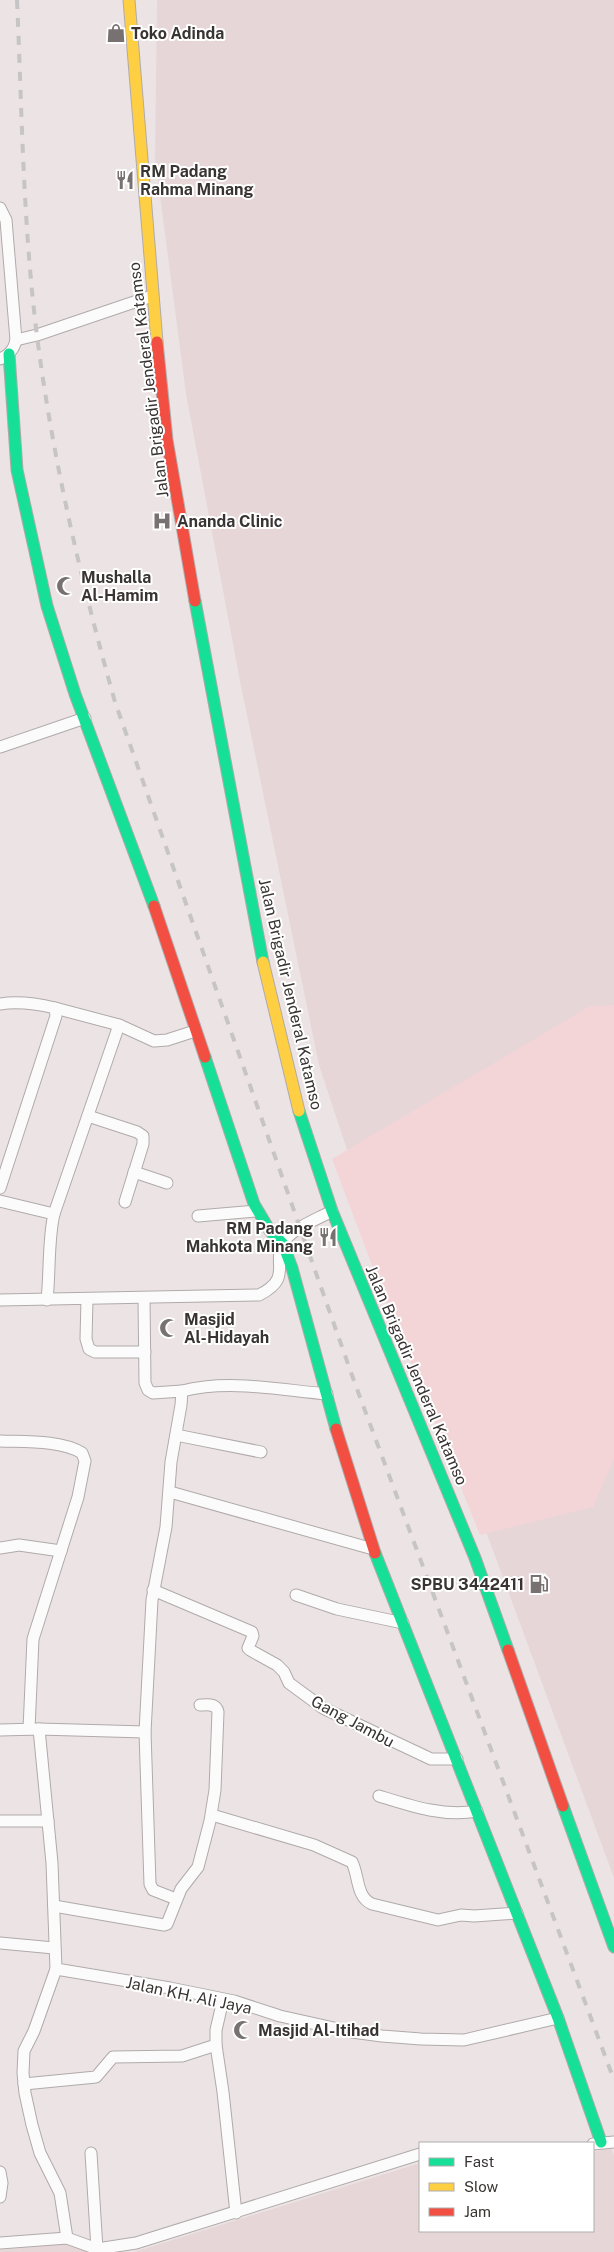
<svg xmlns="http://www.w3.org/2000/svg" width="614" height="2252" viewBox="0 0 614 2252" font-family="'Public Sans',sans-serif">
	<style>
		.built { fill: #e7d6d7 }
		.green { fill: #f3d4d7 }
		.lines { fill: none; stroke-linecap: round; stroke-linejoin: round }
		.street-casing { stroke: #b0aaaa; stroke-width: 13 }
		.fast-casing { stroke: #b0aaaa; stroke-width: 13 }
		.slow-casing { stroke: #b0aaaa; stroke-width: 13 }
		.jam-casing { stroke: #b0aaaa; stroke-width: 13 }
		.street { stroke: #fcfbfb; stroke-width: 11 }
		.fast { stroke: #16e098; stroke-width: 11 }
		.slow { stroke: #ffcf43; stroke-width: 11 }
		.jam { stroke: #f24e42; stroke-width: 11 }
		.rail { stroke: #c6c4c4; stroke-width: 4; stroke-dasharray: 9 9; stroke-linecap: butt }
		.labels { text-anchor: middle; stroke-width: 4; stroke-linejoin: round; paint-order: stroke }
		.poi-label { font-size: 16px; font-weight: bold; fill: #393333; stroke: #fff; text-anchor: start }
		.street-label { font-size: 16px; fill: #393333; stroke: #fff }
	</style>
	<rect width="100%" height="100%" fill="#ece4e4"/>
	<g class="built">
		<polygon points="157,0 614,0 614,1878 365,1204 319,1065 240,681 186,394 155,157"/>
		<polygon points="611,2148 614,2156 614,2252 134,2252 420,2163 420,2231 593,2231 593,2152"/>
		<polygon points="65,2244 94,2252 0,2252 0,2250"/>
	</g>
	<polygon class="green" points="614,1005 614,1459 593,1507 480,1535 378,1281 332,1159 590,1006"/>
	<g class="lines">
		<g class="street-casing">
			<g id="street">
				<path d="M 0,208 L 6,220 L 16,340 C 14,350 9,355 0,359"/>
				<polyline points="16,340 37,335 152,296"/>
				<polyline points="0,747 85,718"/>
				<path d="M 0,1004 C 18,1001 38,1004 55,1008 L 56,1016 L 0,1188"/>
				<polyline points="55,1008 119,1025 154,1041 167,1040 195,1031"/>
				<polyline points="88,1116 137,1132 143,1136 143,1144 125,1202"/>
				<polyline points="134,1172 167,1183"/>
				<path d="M 0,1201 L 54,1214 C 48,1239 50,1273 47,1300"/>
				<polyline points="54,1214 119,1025"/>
				<polyline points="198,1216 257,1211"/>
				<polyline points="144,1298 145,1383 148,1390 153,1393 182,1391 181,1405 171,1462 166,1527 152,1600 145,1732 150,1884 153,1890 176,1899"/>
				<polyline points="87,1299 86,1339 89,1349 95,1352 145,1352"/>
				<path d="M 0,1300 L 259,1295 C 293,1278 272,1263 283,1243 C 292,1228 316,1220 332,1211"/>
				<path d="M 182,1391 C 229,1379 280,1390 327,1394"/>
				<polyline points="176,1435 261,1452"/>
				<path d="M 0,1441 C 24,1442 61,1440 82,1453 L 85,1461 L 78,1497 L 33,1639 L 29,1729"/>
				<polyline points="170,1492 373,1549"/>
				<polyline points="0,1548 19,1545 61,1551"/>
				<polyline points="153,1590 252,1632 253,1636 248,1648 250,1650 277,1665 284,1672 289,1683 323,1708 431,1759 457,1759"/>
				<polyline points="296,1595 337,1609 403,1623"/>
				<polyline points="39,1729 52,1863 56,1969 170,1988 234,2001 280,2016 352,2032 382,2036 421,2039 464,2040 558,2018"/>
				<polyline points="0,1730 39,1729 145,1732"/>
				<path d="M 379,1796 C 411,1806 443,1817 477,1811"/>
				<path d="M 212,1815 L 314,1845 L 352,1862 C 359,1876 356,1897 372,1904 L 438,1920 L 461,1915 L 474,1916 L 517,1913"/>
				<polyline points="0,1821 48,1821"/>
				<path d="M 54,1906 L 164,1925 L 167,1924 L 181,1889 L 198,1867 L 210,1821 L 215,1790 L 218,1712 C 216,1703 208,1705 200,1705"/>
				<polyline points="0,1943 54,1948"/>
				<polyline points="56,1969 34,2031 24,2051 23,2073 25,2093 32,2125 40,2153 60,2193 67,2238"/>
				<polyline points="216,2045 223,2092 236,2213"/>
				<polyline points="24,2084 96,2077 113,2057 182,2056 216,2045 216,2030 223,2000"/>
				<polyline points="593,2144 614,2142"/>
				<polyline points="91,2153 97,2249"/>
				<polyline points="0,2172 2,2183 0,2197"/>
				<polyline points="0,2243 67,2238 97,2249 136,2243 420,2154"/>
			</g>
		</g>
		<g class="fast-casing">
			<g id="fast">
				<polyline points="9,354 17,470 47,606 75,694 154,906"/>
				<polyline points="195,601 263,962"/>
				<polyline points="205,1057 254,1204 270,1231 283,1244 292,1268 336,1429"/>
				<polyline points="299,1111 332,1211 475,1558 508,1650"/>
				<polyline points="375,1553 558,2018 601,2142"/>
				<polyline points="563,1806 614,1947"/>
			</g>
		</g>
		<g class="slow-casing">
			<g id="slow">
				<polyline points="129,0 157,342"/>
				<polyline points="263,962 299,1111"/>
			</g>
		</g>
		<g class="jam-casing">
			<g id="jam">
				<polyline points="157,342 167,440 195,601"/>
				<polyline points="154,906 205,1057"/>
				<polyline points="336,1429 375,1553"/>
				<polyline points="508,1650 563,1806"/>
			</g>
		</g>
		<use href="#street" class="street"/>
		<use href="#fast" class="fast"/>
		<use href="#slow" class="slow"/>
		<use href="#jam" class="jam"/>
		<path class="rail" d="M 17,0 C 22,112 23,225 37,336 C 53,461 81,581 115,702 L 354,1381 L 614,2080"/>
	</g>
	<defs>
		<g id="shop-bare" transform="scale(1.5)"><path d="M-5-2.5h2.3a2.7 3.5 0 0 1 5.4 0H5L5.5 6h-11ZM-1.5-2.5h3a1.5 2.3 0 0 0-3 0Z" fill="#787171" stroke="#fff" stroke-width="2.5" paint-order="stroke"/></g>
		<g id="restaurant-bare" transform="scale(1.5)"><path d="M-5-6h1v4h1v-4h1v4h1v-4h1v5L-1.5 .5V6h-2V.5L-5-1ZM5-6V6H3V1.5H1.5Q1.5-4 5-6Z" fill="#787171" stroke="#fff" stroke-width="2.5" paint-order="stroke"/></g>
		<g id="hospital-bare" transform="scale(1.5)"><path d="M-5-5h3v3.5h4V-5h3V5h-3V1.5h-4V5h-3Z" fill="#787171" stroke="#fff" stroke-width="2.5" paint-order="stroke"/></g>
		<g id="mosque-bare" transform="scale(1.5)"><path d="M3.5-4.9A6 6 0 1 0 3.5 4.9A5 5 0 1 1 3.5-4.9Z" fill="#787171" stroke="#fff" stroke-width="2.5" paint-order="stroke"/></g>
		<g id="fuel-bare" transform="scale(1.5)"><path d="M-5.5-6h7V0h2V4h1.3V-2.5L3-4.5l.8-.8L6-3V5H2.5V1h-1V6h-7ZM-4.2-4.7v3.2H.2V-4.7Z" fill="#787171" stroke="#fff" stroke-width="2.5" paint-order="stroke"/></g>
	</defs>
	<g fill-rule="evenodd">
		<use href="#shop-bare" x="116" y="33"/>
		<use href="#restaurant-bare" x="125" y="180"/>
		<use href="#hospital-bare" x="162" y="521"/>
		<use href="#mosque-bare" x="66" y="586"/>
		<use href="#restaurant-bare" x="328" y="1237"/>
		<use href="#mosque-bare" x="169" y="1328"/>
		<use href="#fuel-bare" x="539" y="1584"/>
		<use href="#mosque-bare" x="243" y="2030"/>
	</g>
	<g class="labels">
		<g class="poi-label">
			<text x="131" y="39">Toko Adinda</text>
			<text x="140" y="177">RM Padang<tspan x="140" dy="18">Rahma Minang</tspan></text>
			<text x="177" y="527">Ananda Clinic</text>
			<text x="81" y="583">Mushalla<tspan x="81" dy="18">Al-Hamim</tspan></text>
			<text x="313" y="1234" text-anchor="end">RM Padang<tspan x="313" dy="18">Mahkota Minang</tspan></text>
			<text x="184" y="1325">Masjid<tspan x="184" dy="18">Al-Hidayah</tspan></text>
			<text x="524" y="1590" text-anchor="end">SPBU 3442411</text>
			<text x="258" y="2036">Masjid Al-Itihad</text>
		</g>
		<g class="street-label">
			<text transform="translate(148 380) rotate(-97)" y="6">Jalan Brigadir Jenderal Katamso</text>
			<text transform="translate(291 994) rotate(77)" y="6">Jalan Brigadir Jenderal Katamso</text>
			<text transform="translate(417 1375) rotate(67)" y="6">Jalan Brigadir Jenderal Katamso</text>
			<text transform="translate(353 1721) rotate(28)" y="6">Gang Jambu</text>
			<text transform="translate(189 1995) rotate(12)" y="6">Jalan KH. Ali Jaya</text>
		</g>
	</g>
	<rect x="419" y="2142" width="175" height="90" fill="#ffffff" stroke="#b0adad"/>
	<rect x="429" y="2158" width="25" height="8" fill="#16e098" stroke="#b0adad"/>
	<text x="464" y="2167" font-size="15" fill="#393333">Fast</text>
	<rect x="429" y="2183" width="25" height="8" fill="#ffcf43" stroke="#b0adad"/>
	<text x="464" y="2192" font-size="15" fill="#393333">Slow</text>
	<rect x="429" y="2208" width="25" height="8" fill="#f24e42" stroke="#b0adad"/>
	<text x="464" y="2217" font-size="15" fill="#393333">Jam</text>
</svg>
